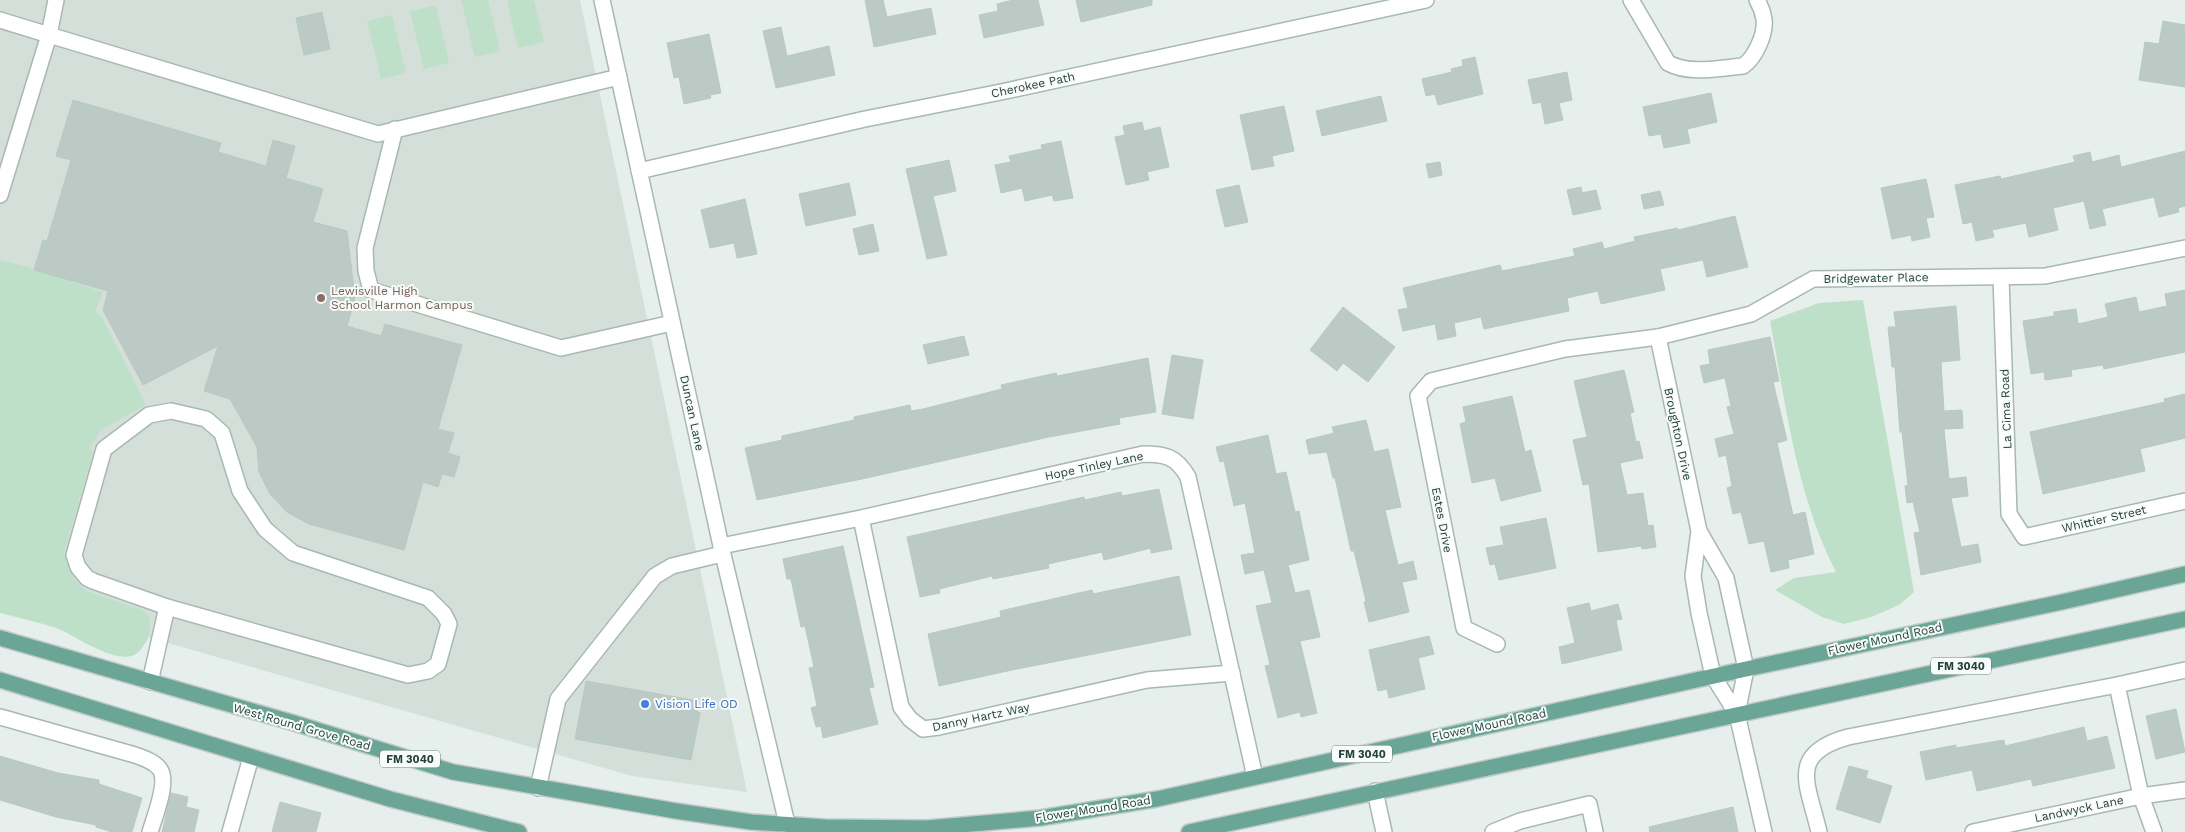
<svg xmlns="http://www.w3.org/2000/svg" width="2185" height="832" viewBox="0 0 2185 832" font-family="'Work Sans',sans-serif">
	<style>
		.built { fill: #d4dfda }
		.green { fill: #bfe0c8 }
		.building { fill: #bbcac4; stroke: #b8c9c2 }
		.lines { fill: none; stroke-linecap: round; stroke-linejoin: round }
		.minor-casing { stroke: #a8b8b2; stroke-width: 18 }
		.major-casing { stroke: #c2cac8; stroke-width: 18 }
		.minor { stroke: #fff; stroke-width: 15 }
		.major { stroke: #6aa596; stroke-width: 15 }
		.education-dot { fill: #8d6e63; stroke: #f7fbf9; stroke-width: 2 }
		.shop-dot { fill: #3f7fe0; stroke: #f7fbf9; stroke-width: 2 }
		.labels { text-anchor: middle; stroke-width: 4; stroke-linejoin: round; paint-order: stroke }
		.shield { fill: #f7fbf9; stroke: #637a73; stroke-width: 1 }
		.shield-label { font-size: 11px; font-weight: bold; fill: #24423a }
		.street-label { font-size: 12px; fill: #24423a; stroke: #f7fbf9 }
		.education-label { font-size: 12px; fill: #785e54; stroke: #f7fbf9; text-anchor: start }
		.shop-label { font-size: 12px; fill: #366cbe; stroke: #f7fbf9; text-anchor: start }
	</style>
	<rect width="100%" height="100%" fill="#e6efeb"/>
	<polygon class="built" points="0,0 580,0 747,792 632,776 0,595"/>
	<g class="green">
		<polygon points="461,0 488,0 500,51 475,57"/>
		<polygon points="507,0 534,0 544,42 518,48"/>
		<polygon points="436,5 449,63 424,69 410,11"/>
		<polygon points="392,15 406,73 381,79 367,21"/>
		<path d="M 0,260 L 25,266 L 103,292 L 95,312 L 102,317 L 146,405 L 101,430 L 89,448 L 93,452 L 64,553 L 75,580 L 86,591 L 142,610 L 149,616 C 151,632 151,635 142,648 C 126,674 76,635 56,628 C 38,622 19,618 0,613 Z"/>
		<path d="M 1863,300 L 1914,592 L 1899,605 L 1871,617 L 1844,624 L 1822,617 L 1775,590 L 1794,578 L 1836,572 C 1796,495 1786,405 1770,321 L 1819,303 Z"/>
	</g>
	<g class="building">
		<polygon points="865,0 883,0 887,17 931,8 936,34 874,47"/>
		<polygon points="1013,0 1038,0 1044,25 984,38 979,15 998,11 997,4"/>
		<polygon points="1076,0 1152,0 1152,5 1081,22"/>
		<polygon points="322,12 330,49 304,55 296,18"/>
		<polygon points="2163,21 2185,25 2185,87 2139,80 2145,42 2159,44"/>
		<polygon points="781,27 787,56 829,46 835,75 776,88 763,31"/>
		<polygon points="709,34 721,93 710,95 711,98 684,104 679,77 674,78 667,43"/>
		<polygon points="1475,57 1483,94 1438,105 1435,94 1426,96 1422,79 1452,72 1451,69 1463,66 1462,60"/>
		<polygon points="1567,72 1572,100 1559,103 1563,120 1545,124 1541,102 1533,104 1528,80"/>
		<polygon points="1711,93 1717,122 1687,129 1690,143 1664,148 1661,134 1649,136 1643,107"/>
		<polygon points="1381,96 1387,121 1322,136 1316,111"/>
		<polygon points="73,100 221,143 218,152 266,166 273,140 295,146 286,178 323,189 313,222 347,231 355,298 347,326 381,336 385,324 462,345 438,429 454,433 448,453 460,457 454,477 442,474 438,487 423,482 404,550 309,524 287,512 270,494 259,472 257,447 230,399 204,391 218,346 143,385 103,310 108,291 34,270 43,240 47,241 71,160 56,156"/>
		<polygon points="1284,106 1294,151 1272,156 1274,166 1252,170 1240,115"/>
		<polygon points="1142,122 1144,131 1160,127 1169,167 1147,172 1149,180 1126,185 1115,137 1125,135 1123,126"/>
		<polygon points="1061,141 1073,198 1054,201 1052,195 1025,201 1022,188 1001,193 995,165 1011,162 1009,156 1042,149 1041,145"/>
		<polygon points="2185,151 2185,206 2178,208 2179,212 2159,217 2154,197 2102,209 2106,225 2090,229 2084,201 2053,208 2058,230 2029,237 2026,223 1992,230 1994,237 1976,241 1972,222 1963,224 1955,185 2000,176 2001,179 2075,162 2073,156 2090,152 2092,162 2119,155 2121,167"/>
		<polygon points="949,160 956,191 933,196 947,255 927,259 906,169"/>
		<polygon points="1440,162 1442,175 1429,178 1426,164"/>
		<polygon points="1926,179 1934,217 1926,218 1930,237 1912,241 1911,235 1892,239 1881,188"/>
		<polygon points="849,183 856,215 806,226 799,194"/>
		<polygon points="1239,185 1248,222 1225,227 1216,190"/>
		<polygon points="1581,187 1582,193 1596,190 1601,209 1573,215 1567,190"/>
		<polygon points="1660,191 1664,205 1644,209 1641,195"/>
		<polygon points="745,199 757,254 737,258 734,243 710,248 701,210"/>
		<polygon points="1735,216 1748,267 1707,277 1703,260 1660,269 1665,290 1601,304 1598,291 1567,298 1569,311 1484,329 1481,317 1454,323 1456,336 1438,340 1435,324 1403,331 1398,310 1408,308 1403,288 1500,265 1502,271 1575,256 1573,249 1602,242 1604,249 1635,241 1634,237 1677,228 1678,230"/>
		<polygon points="873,224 879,251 859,255 853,229"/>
		<polygon points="2185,290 2185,352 2104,369 2103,365 2071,370 2072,376 2045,380 2044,372 2031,374 2023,321 2054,316 2054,312 2076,309 2078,324 2108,317 2105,304 2136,297 2139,312 2167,306 2165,294"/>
		<polygon points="1956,306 1960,360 1941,362 1944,411 1962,410 1963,428 1944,429 1949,479 1966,477 1968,496 1951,498 1961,547 1978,544 1981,562 1921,575 1914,533 1920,532 1913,502 1907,503 1905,486 1908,485 1902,432 1900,432 1895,367 1892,367 1888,327 1896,327 1894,312"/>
		<polygon points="1343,307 1395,347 1368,382 1343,363 1337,371 1310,350"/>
		<polygon points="964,336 969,355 928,364 923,345"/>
		<polygon points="1770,337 1779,381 1773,382 1787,440 1777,443 1793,515 1805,512 1814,554 1788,560 1789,568 1771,572 1764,541 1749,544 1741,512 1733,514 1727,488 1732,486 1726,455 1719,457 1715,439 1734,434 1727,407 1731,406 1725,378 1704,383 1700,366 1710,364 1708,350"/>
		<polygon points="1172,355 1203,360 1193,419 1162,414"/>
		<polygon points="1148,358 1156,412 1119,418 1120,424 1049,437 862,479 757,500 745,448 782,440 782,436 854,420 854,417 910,405 911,411 923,409 1002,389 1001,385 1056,373 1057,376"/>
		<polygon points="1624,370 1634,412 1630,413 1636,442 1639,441 1643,458 1620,463 1627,495 1643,493 1648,526 1653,525 1656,547 1642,549 1641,546 1598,552 1589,484 1583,485 1573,440 1587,437 1574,381"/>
		<polygon points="2185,394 2185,438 2140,449 2145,471 2043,494 2030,432 2165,402 2164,399"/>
		<polygon points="1512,396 1525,452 1531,450 1541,491 1501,501 1495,478 1472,483 1460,424 1466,422 1463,407"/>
		<polygon points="1366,420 1374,452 1388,449 1401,507 1385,510 1398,565 1413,561 1417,579 1402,582 1409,612 1369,622 1364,602 1366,601 1354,551 1351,551 1335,478 1333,478 1327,452 1309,454 1306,440 1334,433 1332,427"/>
		<polygon points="1268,435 1276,474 1286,472 1295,512 1299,511 1309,560 1288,565 1295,593 1309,590 1320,637 1300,641 1317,713 1301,717 1300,712 1278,718 1265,666 1270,665 1256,606 1272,603 1264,570 1245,574 1241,555 1255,553 1245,503 1234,506 1224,461 1220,462 1216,447"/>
		<polygon points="1159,489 1172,549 1151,553 1151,548 1104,560 1102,552 1048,564 1049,568 1029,572 993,579 992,576 939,589 940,593 920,597 907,537 1084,497 1085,500 1121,492 1122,496"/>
		<polygon points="1546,518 1556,568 1499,580 1495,564 1490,565 1486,548 1504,545 1500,527"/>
		<polygon points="843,546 874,687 869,688 878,724 823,738 821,726 816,727 811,708 817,706 809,668 814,667 805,626 801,627 791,579 787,579 783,559"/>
		<polygon points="1179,576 1191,635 1012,670 939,686 928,634 1001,617 1000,611 1092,590 1093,594"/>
		<polygon points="1589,603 1591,611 1618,604 1622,619 1616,620 1622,650 1562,664 1559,647 1575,643 1567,608"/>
		<polygon points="1429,636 1434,654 1418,658 1425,689 1389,698 1387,689 1378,691 1369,650"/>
		<polygon points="586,681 698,701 696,711 700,713 691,760 575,739"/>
		<polygon points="2176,709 2185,752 2156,759 2146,716"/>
		<polygon points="2084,727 2087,741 2107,736 2115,768 2033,786 2031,779 1977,791 1972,770 1926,780 1920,752 1956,745 1956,748 2004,740 2005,746"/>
		<polygon points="0,756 58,773 99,780 99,784 142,798 132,832 112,832 96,827 96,825 56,817 0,800"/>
		<polygon points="1849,766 1868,771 1866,778 1892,786 1880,823 1836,809"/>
		<polygon points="171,793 188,797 186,807 199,810 194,832 162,832"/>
		<polygon points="280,802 321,813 316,832 272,832"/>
		<polygon points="1733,807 1738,832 1650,832 1649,827"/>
	</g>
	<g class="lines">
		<g class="minor-casing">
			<g id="minor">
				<polyline points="56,0 49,35 378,134 619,77"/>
				<polyline points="602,0 721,546 789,832"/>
				<path d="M 1631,0 L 1668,63 C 1690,75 1720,68 1743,66 C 1755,58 1766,34 1764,19 C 1763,13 1760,5 1757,0"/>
				<polyline points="0,20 49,35 0,195"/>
				<polyline points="395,129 365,248 366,271 371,290 561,348 672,323"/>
				<polyline points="639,171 865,119 1001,92 1426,0"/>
				<polyline points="2001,277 2009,514 2024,537 2185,501"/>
				<polyline points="1658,337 1699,531 1726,578 1746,669 1737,714 1713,676 1699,613 1693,576 1699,531"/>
				<polygon points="171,411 206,419 222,433 240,491 265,529 293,553 428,598 444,614 449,624 438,664 428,671 408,675 167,607 93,581 87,578 78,567 74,555 104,449 149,415"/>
				<polyline points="861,518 901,707 910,719 923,729 939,727 1147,680 1232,673"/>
				<path d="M 721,546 L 861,518 L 1143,454 C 1165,454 1176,456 1188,477 L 1255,777"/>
				<polyline points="1497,644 1464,628 1418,396 1431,381 1565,349 1658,337 1751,314 1813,279 2045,276 2185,248"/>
				<polyline points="150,682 167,607"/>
				<polyline points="1737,714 1764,832"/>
				<path d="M 0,717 L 135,755 C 143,758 153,761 159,768 C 170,780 154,818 150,832"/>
				<polyline points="538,788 558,699 655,576 672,566 722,554"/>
				<polyline points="1375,791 1384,832"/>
				<polyline points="230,832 251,757"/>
				<polyline points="1493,832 1520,821 1589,804 1595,832"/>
				<path d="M 1819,832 C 1808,784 1787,754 1848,737 L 2117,685"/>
				<polyline points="1973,832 2141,796 2185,790"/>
				<polyline points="2154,832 2141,796 2117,685 2185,670"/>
			</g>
		</g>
		<g class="major-casing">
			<g id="major">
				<polyline points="0,638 294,723 453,772 676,811 751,822 825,827 927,828 1040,818 1157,799 1746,669 2062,602 2185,574"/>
				<polyline points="0,680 390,799 519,832"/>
				<polyline points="1189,832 2185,619"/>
			</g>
		</g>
		<use href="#minor" class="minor"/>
		<use href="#major" class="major"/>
	</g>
	<circle class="education-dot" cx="321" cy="298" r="5"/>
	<circle class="shop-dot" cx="645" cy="704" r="5"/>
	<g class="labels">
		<g class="shield">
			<rect x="1931" y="657.5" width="60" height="17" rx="4"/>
			<rect x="1332" y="745.5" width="60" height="17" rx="4"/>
			<rect x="380" y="750.5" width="60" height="17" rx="4"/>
		</g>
		<g class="shield-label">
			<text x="1961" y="670">FM 3040</text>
			<text x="1362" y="758">FM 3040</text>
			<text x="410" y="763">FM 3040</text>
		</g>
		<g class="street-label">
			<text transform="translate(1033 85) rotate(-12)" y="4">Cherokee Path</text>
			<text transform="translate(1876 278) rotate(-1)" y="4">Bridgewater Place</text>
			<text transform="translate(2006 409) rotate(-92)" y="4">La Cima Road</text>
			<text transform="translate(692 413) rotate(78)" y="4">Duncan Lane</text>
			<text transform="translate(1678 434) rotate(78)" y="4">Broughton Drive</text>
			<text transform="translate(1094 466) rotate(-12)" y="4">Hope Tinley Lane</text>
			<text transform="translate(2104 519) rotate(-13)" y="4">Whittier Street</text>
			<text transform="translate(1442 520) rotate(79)" y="4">Estes Drive</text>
			<text transform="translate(1885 639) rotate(-12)" y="4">Flower Mound Road</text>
			<text transform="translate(981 717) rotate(-12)" y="4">Danny Hartz Way</text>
			<text transform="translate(1489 725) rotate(-12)" y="4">Flower Mound Road</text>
			<text transform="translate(302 727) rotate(16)" y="4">West Round Grove Road</text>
			<text transform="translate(1093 809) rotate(-9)" y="4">Flower Mound Road</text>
			<text transform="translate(2079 809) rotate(-12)" y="4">Landwyck Lane</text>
		</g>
		<g class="education-label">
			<text x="331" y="295">Lewisville High<tspan x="331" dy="14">School Harmon Campus</tspan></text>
		</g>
		<g class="shop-label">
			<text x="655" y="708">Vision Life OD</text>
		</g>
	</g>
</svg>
